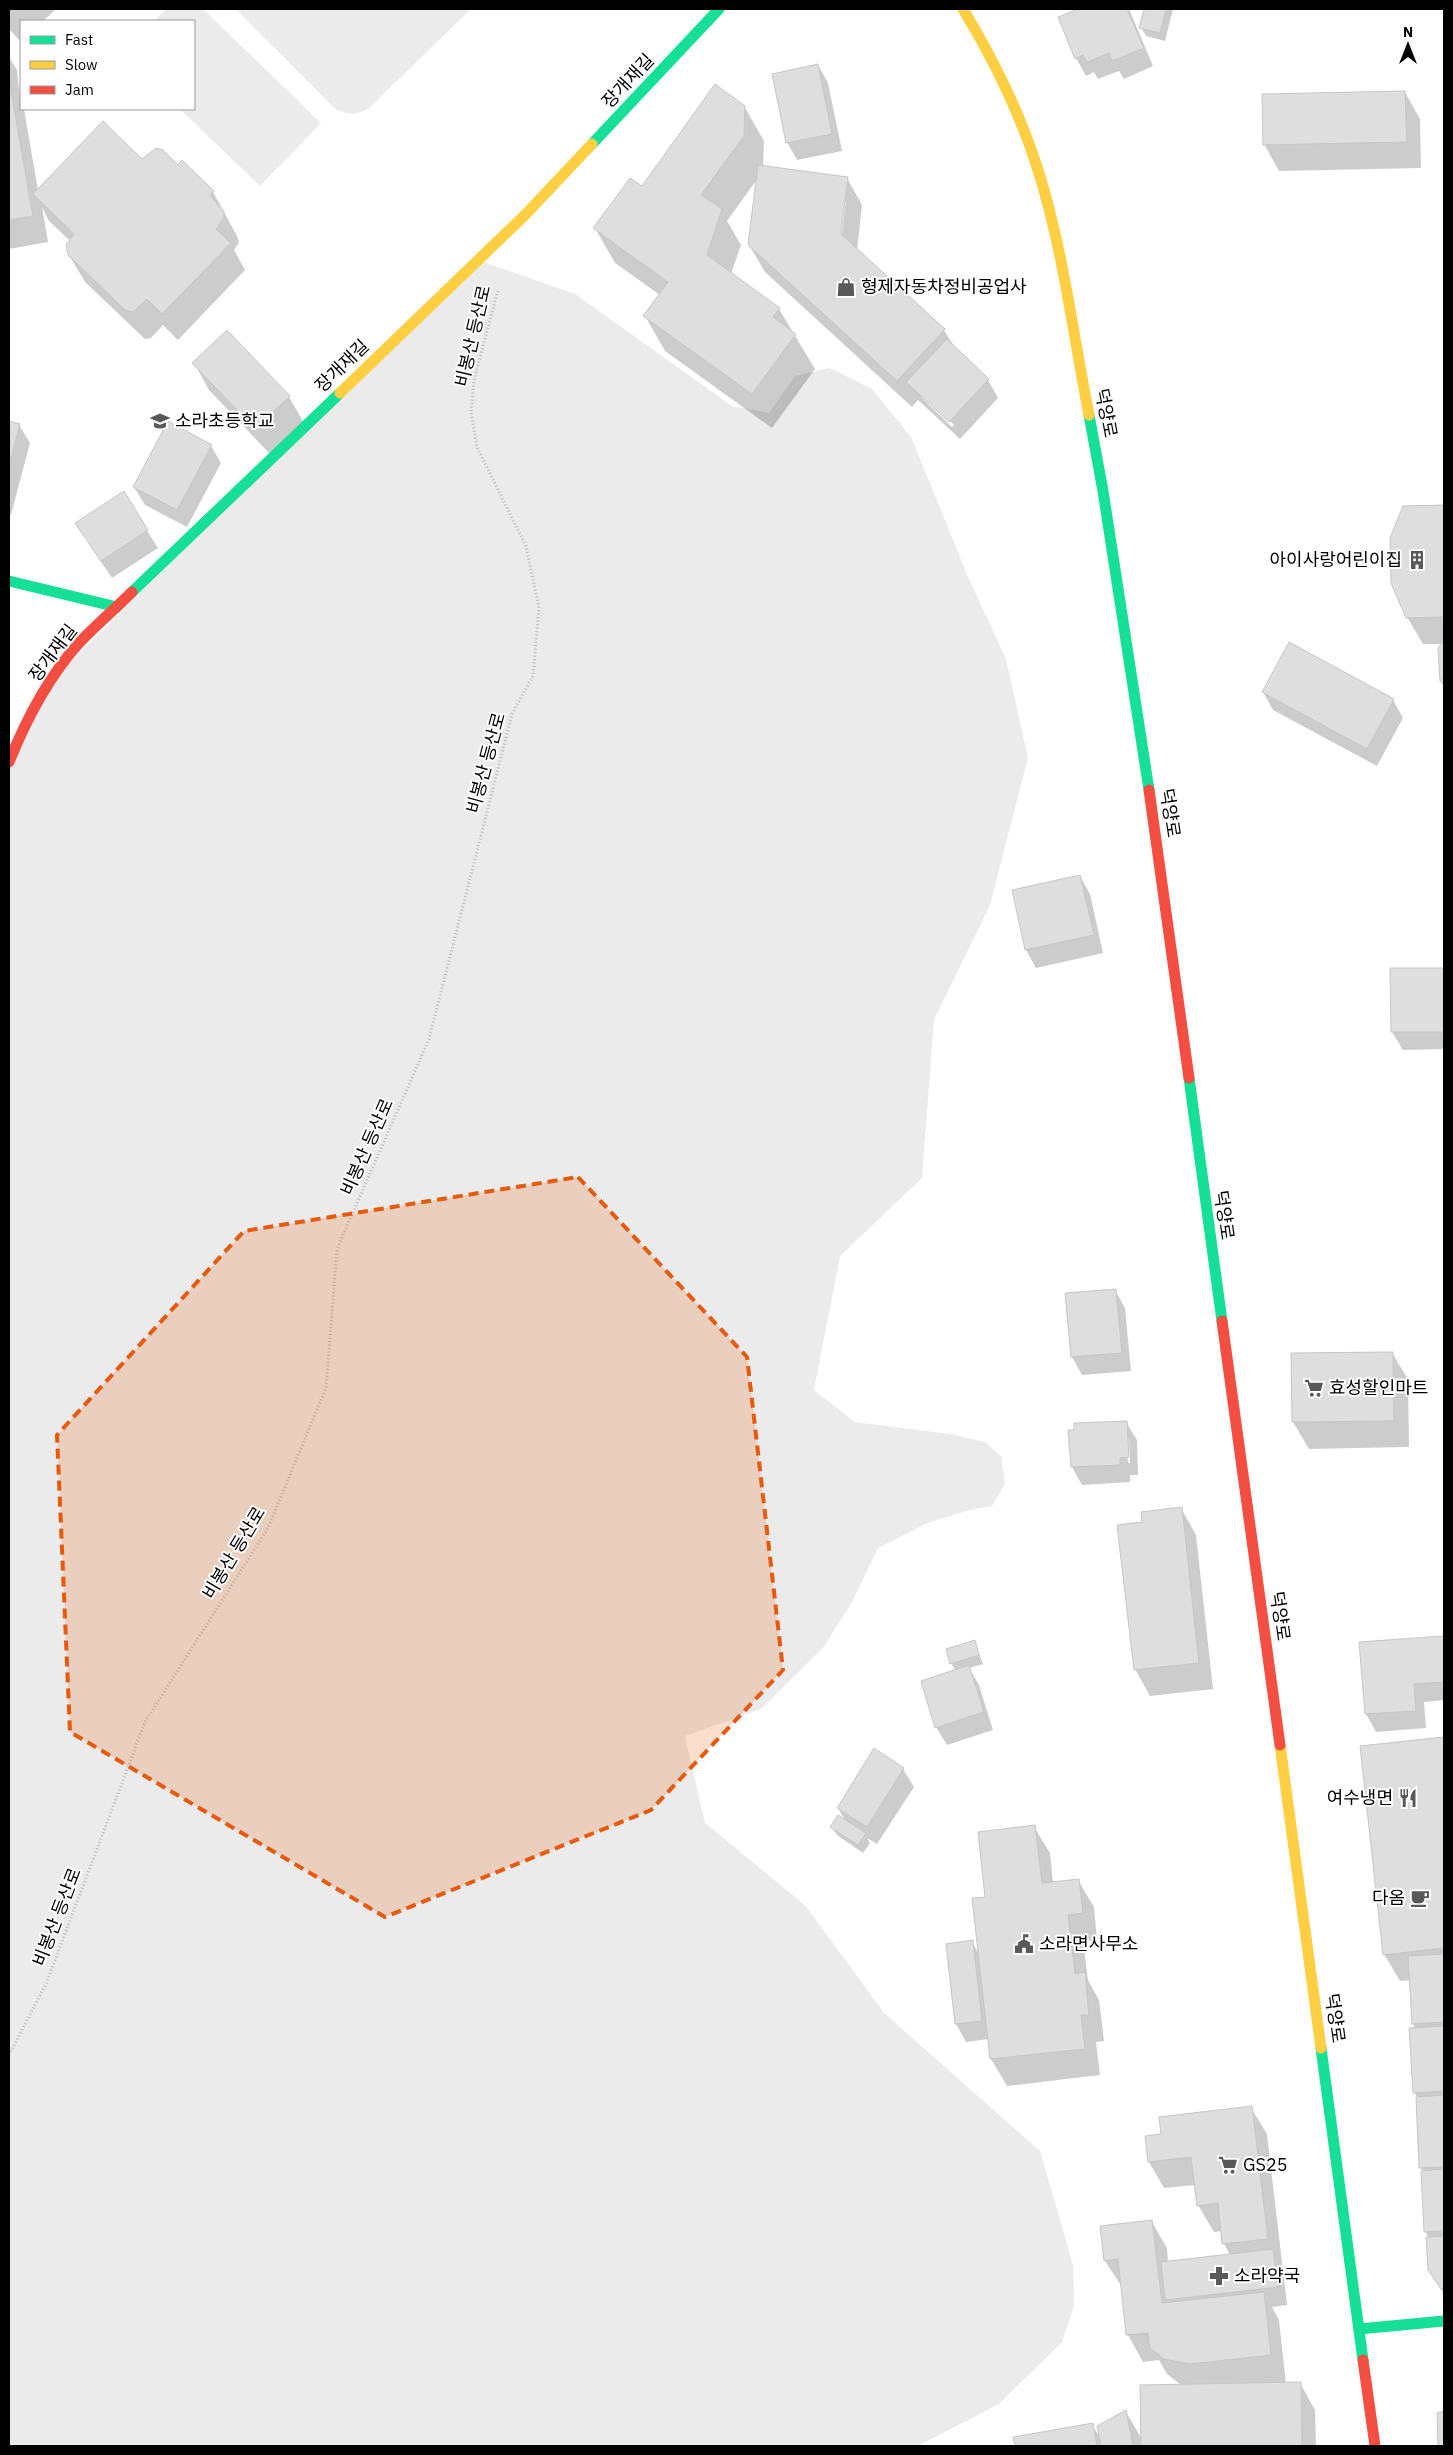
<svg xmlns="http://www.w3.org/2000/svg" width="1453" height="2455" viewBox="0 0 1453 2455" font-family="'IBM Plex Sans','Noto Sans KR',sans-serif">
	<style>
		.green { fill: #ebebeb }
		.shadow { fill: #0003; fill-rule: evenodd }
		.building { fill: #dedede; stroke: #c6c6c6 }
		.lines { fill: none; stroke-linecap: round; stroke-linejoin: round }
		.path { stroke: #b9b9b9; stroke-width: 3; stroke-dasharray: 1 2.5; stroke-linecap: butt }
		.fast { stroke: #16e098; stroke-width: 11 }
		.slow { stroke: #ffcf43; stroke-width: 11 }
		.jam { stroke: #f24e42; stroke-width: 11 }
		.marked { fill: #e8590c; fill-opacity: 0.2; stroke: #e8590c; stroke-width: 4; stroke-dasharray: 10 6; stroke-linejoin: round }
		.labels { text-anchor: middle; stroke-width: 4; stroke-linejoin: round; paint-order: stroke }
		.street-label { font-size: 18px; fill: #000; stroke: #fff }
		.poi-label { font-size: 18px; fill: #000; stroke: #fff; text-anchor: start }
	</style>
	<rect width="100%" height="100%" fill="#fff"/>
	<g class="green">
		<polygon points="166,9 203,9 321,123 260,186 180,109 194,109 194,21 154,21"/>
		<path d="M 236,9 L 471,9 L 370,107 C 359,116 347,115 335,109 Z"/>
		<polygon points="478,260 575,294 732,406 769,413 795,376 830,368 872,389 911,437 969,579 1006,659 1028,758 990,905 934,1020 922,1178 840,1256 814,1390 855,1422 950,1434 985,1442 1001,1456 1005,1484 992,1506 969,1510 925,1524 878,1548 852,1602 823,1648 761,1709 685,1736 705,1823 805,1905 884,2013 1040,2151 1073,2265 1074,2306 1062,2342 999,2404 918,2446 9,2446 9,762 50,682"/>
	</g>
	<g class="shadow">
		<polygon points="9,9 56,9 43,21 21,21 21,42 9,29"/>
		<polygon points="1081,9 1129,9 1153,66 1124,79 1119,71 1098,79 1094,72 1086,76 1076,58 1059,18"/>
		<polygon points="1145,9 1173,9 1165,41 1146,36 1141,27"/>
		<polygon points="9,57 17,70 21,109 24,109 38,190 142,161 178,167 213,192 237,236 239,242 234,250 245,270 178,340 163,325 151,338 145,339 85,282 69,255 70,241 49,221 42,207 48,242 9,249"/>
		<polygon points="818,65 828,83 842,151 797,160 787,142"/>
		<polygon points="1405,92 1420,119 1421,168 1279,171 1264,144"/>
		<path d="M 744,106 L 764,141 L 763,167 L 847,178 L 862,205 L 857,251 L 944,330 L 955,348 L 988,380 L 998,398 L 960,439 L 918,400 L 912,407 L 765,272 L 749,245 L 758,178 L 727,221 L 741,245 L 731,274 L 779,309 L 815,369 L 772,428 L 665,351 L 645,316 L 660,295 L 615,263 L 595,228 ZM 844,201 L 846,201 L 841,241 L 839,240 ZM 923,396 L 954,425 L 952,427 L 921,397 Z"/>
		<polygon points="194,363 289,397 304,423 271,455 209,390"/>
		<polygon points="9,422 19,425 30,443 11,515 9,514"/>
		<polygon points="211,446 221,463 187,527 145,505 134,487"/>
		<polygon points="123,493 158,548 112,578 87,541"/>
		<polygon points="1444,507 1444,687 1441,681 1443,644 1423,644 1407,617 1404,508"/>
		<polygon points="1263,692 1393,700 1403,718 1377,766 1273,710"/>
		<polygon points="1080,876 1090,894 1103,953 1036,968 1026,950"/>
		<polygon points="1444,969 1444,1049 1403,1050 1392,1032 1391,970"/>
		<polygon points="1115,1290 1125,1308 1131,1371 1082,1375 1072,1357 1066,1294"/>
		<polygon points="1392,1353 1408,1379 1409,1447 1309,1449 1293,1422 1292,1354"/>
		<path d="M 1126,1422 L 1137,1440 L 1138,1475 L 1130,1475 L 1130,1482 L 1082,1485 L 1072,1467 L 1070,1431 ZM 1126,1439 L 1129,1439 L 1130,1463 L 1128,1463 Z"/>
		<polygon points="1181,1508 1196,1535 1213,1689 1150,1696 1135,1669 1143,1523"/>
		<polygon points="1444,1638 1444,1700 1424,1702 1426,1728 1376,1732 1366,1714 1361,1644"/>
		<polygon points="974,1641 983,1664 969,1668 979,1685 993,1730 947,1745 936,1727 956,1671 951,1663"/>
		<polygon points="1443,1739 1444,1741 1444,2294 1429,2270 1429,2238 1425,2231 1423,2172 1421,2168 1417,2097 1414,2092 1416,2029 1413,2024 1411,1980 1400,1981 1384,1954"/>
		<polygon points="903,1769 914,1787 877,1844 867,1838 870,1843 863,1853 837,1835 832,1827 846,1822 838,1808"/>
		<polygon points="1034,1827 1050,1853 1053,1883 1078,1880 1094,1907 1097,1940 1083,1941 1088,1980 1099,2000 1104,2041 1096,2042 1100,2075 1007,2086 991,2059 989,2039 966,2042 956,2024 972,1942 979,1954 987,1898"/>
		<polygon points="1251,2108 1267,2134 1287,2305 1272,2307 1279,2320 1286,2384 1300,2383 1315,2410 1316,2446 1016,2446 1015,2438 1092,2425 1101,2439 1126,2412 1143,2441 1181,2385 1167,2374 1159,2360 1143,2362 1128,2335 1122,2287 1105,2261 1151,2221 1167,2248 1168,2262 1230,2255 1224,2244 1222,2231 1214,2232 1198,2205 1196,2185 1164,2188 1149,2162 1162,2135"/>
	</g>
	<g class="building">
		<polygon points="1078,9 1127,9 1144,48 1112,61 1109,53 1087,62 1083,55 1075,59 1058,17"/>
		<polygon points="1144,9 1166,9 1160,33 1139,28"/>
		<polygon points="818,64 832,134 786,143 772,74"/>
		<polygon points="9,80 33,216 9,220"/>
		<polygon points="715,84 745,106 744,136 701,195 722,209 707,255 780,308 773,317 796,334 752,394 643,316 668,282 593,228 630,178 642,186"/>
		<polygon points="1405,91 1407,142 1263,145 1262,94"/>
		<polygon points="103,121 142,159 156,148 163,150 178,165 182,160 214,191 210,196 224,211 224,218 216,229 231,243 162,314 147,299 133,312 125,310 68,255 66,245 74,234 33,194"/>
		<polygon points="758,165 848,177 841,234 945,329 897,381 748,245"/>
		<polygon points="227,330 290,396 255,429 192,363"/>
		<polygon points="947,339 989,379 949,422 906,382"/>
		<polygon points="9,421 20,424 9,467"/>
		<polygon points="168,421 212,445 177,510 133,487"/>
		<polygon points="124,491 148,530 101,561 75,523"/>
		<polygon points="1444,505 1444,617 1406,618 1391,583 1390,538 1403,506"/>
		<polygon points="1444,640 1444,685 1440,681 1438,648"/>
		<polygon points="1289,642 1394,699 1367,749 1262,692"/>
		<polygon points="1080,875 1094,935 1025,950 1012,890"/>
		<polygon points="1390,968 1444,968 1444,1032 1391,1032"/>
		<polygon points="1116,1289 1122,1353 1071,1357 1065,1293"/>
		<polygon points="1393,1352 1394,1421 1292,1422 1291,1353"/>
		<polygon points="1127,1421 1129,1457 1120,1458 1120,1465 1071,1467 1068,1430 1074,1430 1074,1423"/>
		<polygon points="1182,1507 1199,1663 1134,1670 1117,1525 1142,1522 1141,1512"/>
		<polygon points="1444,1636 1444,1682 1414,1684 1416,1711 1365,1714 1359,1642"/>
		<polygon points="975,1640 979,1655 950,1664 946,1649"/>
		<polygon points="969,1665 984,1712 935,1728 921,1681"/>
		<polygon points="1444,1737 1444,1948 1383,1955 1360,1746"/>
		<polygon points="874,1748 904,1768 867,1827 837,1808"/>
		<polygon points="838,1815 866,1833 858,1845 830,1827"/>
		<polygon points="1035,1825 1042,1883 1079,1879 1083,1913 1068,1915 1075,1974 1085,1972 1089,2015 1081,2015 1085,2049 990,2059 972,1898 985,1897 978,1832"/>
		<polygon points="973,1940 982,2021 955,2024 946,1944"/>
		<polygon points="1444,1954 1444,2022 1412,2024 1408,1956"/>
		<polygon points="1444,2026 1444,2091 1413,2093 1409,2028"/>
		<polygon points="1444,2095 1444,2167 1419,2168 1416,2097"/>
		<polygon points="1252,2106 1268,2239 1222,2244 1218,2203 1197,2206 1191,2157 1148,2162 1145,2136 1161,2134 1159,2117"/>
		<polygon points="1444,2169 1444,2231 1424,2232 1421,2171"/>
		<polygon points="1152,2220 1162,2303 1264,2292 1271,2355 1190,2364 1164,2359 1150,2348 1148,2333 1126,2335 1118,2259 1104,2261 1100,2226"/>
		<polygon points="1444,2236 1444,2289 1441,2289 1428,2270 1426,2237"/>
		<polygon points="1273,2249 1278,2287 1165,2300 1161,2262"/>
		<polygon points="1301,2382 1302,2446 1141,2446 1140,2385"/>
		<polygon points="1126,2410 1133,2446 1101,2446 1097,2426"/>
		<polygon points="1444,2411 1444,2446 1438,2446 1437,2413"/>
		<polygon points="1093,2423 1097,2446 1015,2446 1013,2437"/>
	</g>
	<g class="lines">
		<polyline class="path" points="9,2055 46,1984 145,1722 268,1528 326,1388 337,1249 429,1039 512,714 533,676 539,608 526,546 477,447 471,412 474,380 498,290"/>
		<g class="fast">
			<polyline points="592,144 719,9"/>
			<polyline points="1089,415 1103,491 1149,790"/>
			<polyline points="9,581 117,607"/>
			<polyline points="132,592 340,393"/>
			<polyline points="1189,1078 1222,1321"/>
			<polyline points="1321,2048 1363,2360"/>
			<polyline points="1359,2329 1444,2321"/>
		</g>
		<g class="slow">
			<path d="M 963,9 C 994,60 1020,113 1038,170 C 1063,249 1073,334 1089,415"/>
			<polyline points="340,393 526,214 592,144"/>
			<polyline points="1280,1745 1321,2048"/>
		</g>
		<g class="jam">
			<path d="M 9,762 C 26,720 49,676 79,643 C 96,625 115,609 132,592"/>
			<polyline points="1149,790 1189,1078"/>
			<polyline points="1222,1321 1280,1745"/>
			<polyline points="1363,2360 1375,2446"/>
		</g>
	</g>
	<path class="marked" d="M 578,1177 L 747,1357 L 783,1670 L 651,1810 L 385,1917 L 70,1732 L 57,1435 L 244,1231 Z"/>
	<defs>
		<g id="shop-bare" transform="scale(1.5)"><path d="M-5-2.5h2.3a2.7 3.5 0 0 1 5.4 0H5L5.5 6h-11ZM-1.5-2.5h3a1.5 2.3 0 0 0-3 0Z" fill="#595959" stroke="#fff" stroke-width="2.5" paint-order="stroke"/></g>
		<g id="school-bare" transform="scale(1.5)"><path d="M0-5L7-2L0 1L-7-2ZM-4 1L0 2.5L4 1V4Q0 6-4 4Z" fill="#595959" stroke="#fff" stroke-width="2.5" paint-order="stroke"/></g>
		<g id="building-bare" transform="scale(1.5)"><path d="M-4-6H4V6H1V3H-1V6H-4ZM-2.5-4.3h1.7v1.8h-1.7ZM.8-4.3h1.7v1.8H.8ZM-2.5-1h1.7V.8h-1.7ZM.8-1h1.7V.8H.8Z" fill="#595959" stroke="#fff" stroke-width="2.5" paint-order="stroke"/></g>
		<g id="supermarket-bare" transform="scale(1.5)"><path d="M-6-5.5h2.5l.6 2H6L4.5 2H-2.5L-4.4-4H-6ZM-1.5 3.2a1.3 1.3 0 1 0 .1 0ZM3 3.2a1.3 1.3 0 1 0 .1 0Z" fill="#595959" stroke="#fff" stroke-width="2.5" paint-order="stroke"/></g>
		<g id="restaurant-bare" transform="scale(1.5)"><path d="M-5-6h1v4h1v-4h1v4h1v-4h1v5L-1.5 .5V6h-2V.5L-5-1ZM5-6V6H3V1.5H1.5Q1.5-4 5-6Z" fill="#595959" stroke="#fff" stroke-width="2.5" paint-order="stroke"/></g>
		<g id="cafe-bare" transform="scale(1.5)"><path d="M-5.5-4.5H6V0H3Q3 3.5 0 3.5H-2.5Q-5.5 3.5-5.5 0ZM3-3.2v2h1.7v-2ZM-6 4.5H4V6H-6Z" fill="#595959" stroke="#fff" stroke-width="2.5" paint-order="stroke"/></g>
		<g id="civic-bare" transform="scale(1.5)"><path d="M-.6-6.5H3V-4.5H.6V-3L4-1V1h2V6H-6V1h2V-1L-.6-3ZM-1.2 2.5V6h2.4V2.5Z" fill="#595959" stroke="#fff" stroke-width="2.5" paint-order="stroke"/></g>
		<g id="pharmacy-bare" transform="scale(1.5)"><path d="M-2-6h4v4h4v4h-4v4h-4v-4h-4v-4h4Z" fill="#595959" stroke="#fff" stroke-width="2.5" paint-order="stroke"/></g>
	</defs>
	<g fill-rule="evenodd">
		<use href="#shop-bare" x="846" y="287"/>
		<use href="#school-bare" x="160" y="421"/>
		<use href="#building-bare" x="1417" y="560"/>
		<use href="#supermarket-bare" x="1314" y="1388"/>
		<use href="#restaurant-bare" x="1408" y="1798"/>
		<use href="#cafe-bare" x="1420" y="1898"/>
		<use href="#civic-bare" x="1024" y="1944"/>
		<use href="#supermarket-bare" x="1228" y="2165"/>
		<use href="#pharmacy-bare" x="1219" y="2276"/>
	</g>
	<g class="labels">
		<g class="street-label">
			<text transform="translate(628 81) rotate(-47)" y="6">장개재길</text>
			<text transform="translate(473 336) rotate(-77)" y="6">비봉산 등산로</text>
			<text transform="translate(342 366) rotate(-44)" y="6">장개재길</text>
			<text transform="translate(1106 413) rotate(79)" y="6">덕양로</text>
			<text transform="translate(53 653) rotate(-53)" y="6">장개재길</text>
			<text transform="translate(486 763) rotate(-75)" y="6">비봉산 등산로</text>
			<text transform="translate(1170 813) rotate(81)" y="6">덕양로</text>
			<text transform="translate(367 1147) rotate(-66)" y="6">비봉산 등산로</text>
			<text transform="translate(1224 1215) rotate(82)" y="6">덕양로</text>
			<text transform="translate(234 1553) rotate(-59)" y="6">비봉산 등산로</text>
			<text transform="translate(1280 1616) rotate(82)" y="6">덕양로</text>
			<text transform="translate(57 1917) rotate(-69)" y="6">비봉산 등산로</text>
			<text transform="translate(1335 2018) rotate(82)" y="6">덕양로</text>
		</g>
		<g class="poi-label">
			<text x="861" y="293">형제자동차정비공업사</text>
			<text x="175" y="427">소라초등학교</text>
			<text x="1402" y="566" text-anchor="end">아이사랑어린이집</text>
			<text x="1329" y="1394">효성할인마트</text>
			<text x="1393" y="1804" text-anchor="end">여수냉면</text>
			<text x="1405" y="1904" text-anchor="end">다옴</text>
			<text x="1039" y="1950">소라면사무소</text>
			<text x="1243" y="2171">GS25</text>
			<text x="1234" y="2282">소라약국</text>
		</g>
	</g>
	<rect width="1453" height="2455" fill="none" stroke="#000000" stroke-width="20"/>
	<rect x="20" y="20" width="175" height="90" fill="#ffffff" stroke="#999999"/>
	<rect x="30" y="36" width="25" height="8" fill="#16e098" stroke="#999999"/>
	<text x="65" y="45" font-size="15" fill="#000000">Fast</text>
	<rect x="30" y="61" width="25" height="8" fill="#ffcf43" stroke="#999999"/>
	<text x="65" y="70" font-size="15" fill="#000000">Slow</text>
	<rect x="30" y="86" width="25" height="8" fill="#f24e42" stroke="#999999"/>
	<text x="65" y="95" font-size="15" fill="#000000">Jam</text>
	<g transform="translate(1408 45)" stroke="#ffffff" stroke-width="4" paint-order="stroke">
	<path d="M0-4L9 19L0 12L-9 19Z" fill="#000000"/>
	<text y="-8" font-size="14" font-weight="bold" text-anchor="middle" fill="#000000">N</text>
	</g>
</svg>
